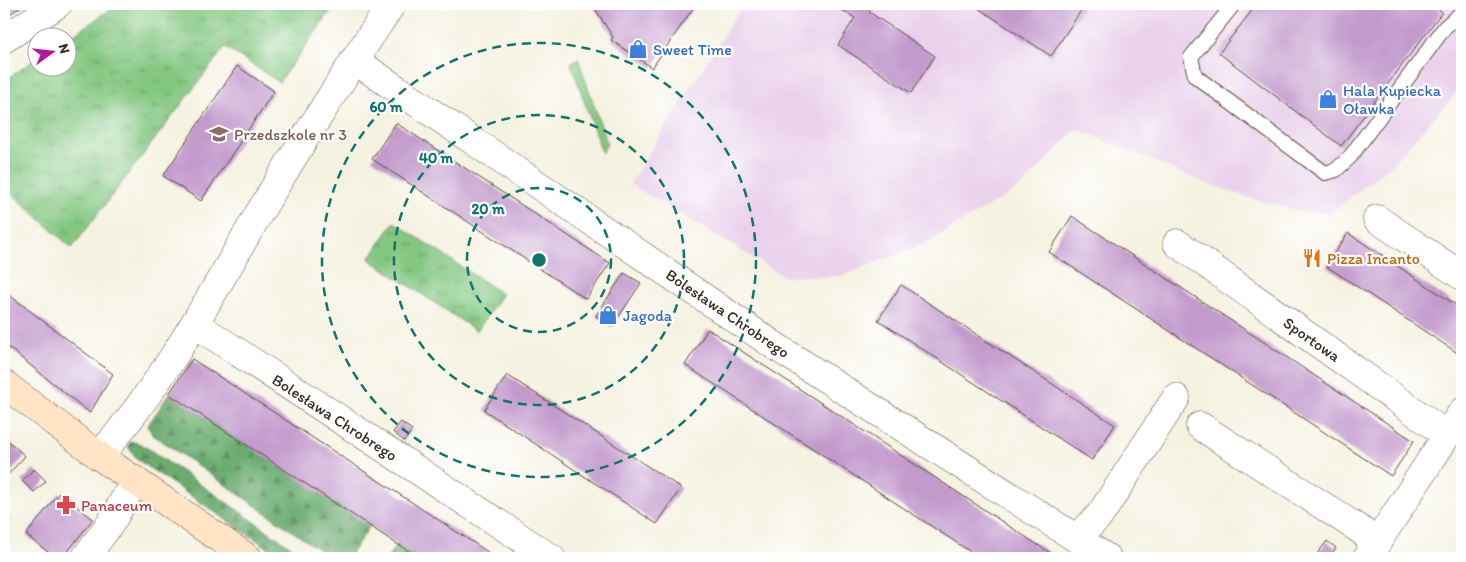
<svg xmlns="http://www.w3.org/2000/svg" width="1466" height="562" viewBox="0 0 1466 562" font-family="Itim,sans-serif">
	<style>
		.built { fill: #ead1ec }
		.green { fill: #83c781; stroke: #5f7850 }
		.forest { fill: url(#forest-firs); stroke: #526b46 }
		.park { fill: url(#park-tufts); stroke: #5f7850 }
		.building { fill: #c29acc }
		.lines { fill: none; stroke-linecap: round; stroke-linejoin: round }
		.lane-casing { stroke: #57483b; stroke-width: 16 }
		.street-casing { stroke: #57483b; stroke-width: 29 }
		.secondary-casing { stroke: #57483b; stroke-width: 29 }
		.lane { stroke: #fff; stroke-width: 14 }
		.street { stroke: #fff; stroke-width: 28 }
		.secondary { stroke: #ffe4c6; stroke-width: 28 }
		.ring { fill: none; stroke: #0f766e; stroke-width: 2.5; stroke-dasharray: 9 6 }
		.labels { text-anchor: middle; stroke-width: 4.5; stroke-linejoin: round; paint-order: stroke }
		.shop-label { font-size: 16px; fill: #366cbe; stroke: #fff; text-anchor: start }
		.education-label { font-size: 16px; fill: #785e54; stroke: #fff; text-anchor: start }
		.food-label { font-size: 16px; fill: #c56008; stroke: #fff; text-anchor: start }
		.street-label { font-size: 16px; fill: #3b2a1e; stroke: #fff }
		.health-label { font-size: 16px; fill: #be3a42; stroke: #fff; text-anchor: start }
		.centre { fill: #0f766e; stroke: #fff; stroke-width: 2.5 }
		.ring-label { font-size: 15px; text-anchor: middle; font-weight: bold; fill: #0f766e; stroke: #fff; stroke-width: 4.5; stroke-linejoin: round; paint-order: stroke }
	</style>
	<defs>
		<pattern id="forest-firs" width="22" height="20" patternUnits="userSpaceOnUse" patternTransform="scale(1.25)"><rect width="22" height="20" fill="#6aac6f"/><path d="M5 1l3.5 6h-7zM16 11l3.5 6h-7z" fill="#588c5b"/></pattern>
		<pattern id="park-tufts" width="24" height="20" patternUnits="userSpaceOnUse" patternTransform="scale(1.25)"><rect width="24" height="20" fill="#83c781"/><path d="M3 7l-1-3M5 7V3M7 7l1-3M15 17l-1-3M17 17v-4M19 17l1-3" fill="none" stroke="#6ca269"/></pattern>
	</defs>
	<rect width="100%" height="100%" fill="#fff"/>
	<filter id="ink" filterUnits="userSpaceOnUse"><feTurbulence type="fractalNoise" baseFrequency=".02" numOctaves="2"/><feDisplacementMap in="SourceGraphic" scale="10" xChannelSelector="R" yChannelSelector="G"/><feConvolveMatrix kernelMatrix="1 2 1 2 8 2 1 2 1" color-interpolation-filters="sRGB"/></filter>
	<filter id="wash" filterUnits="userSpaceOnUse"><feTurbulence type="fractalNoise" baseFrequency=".0096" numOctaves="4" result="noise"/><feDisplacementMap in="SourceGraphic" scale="20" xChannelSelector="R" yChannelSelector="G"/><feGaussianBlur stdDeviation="1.12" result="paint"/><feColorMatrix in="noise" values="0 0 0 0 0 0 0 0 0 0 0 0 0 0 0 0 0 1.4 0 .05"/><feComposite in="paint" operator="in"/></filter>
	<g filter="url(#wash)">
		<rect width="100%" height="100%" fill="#f5f2e1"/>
		<polygon class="built" points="743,4 1462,4 1462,87 1389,167 1330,213 1298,211 1247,197 1203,182 1077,129 1021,187 923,245 841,276 785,277 630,184"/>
		<polygon class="green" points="578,58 607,144 602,153 571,63"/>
		<g class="forest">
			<polygon points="169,394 370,526 348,558 331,558 152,434 148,425"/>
			<polygon points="131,441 143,445 307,558 283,558 142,463 134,456 128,446"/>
			<polygon points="397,544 420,558 387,558"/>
		</g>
		<g class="park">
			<polygon points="119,4 336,4 279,82 225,47 72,248 4,186 4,81 37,58 38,68 68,68 68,38"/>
			<polygon points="394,222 502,294 477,331 369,259"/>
		</g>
		<g id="blocks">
			<g class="building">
				<polygon points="4,4 25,4 4,18"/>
				<polygon points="592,4 696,4 652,68 611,40 613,37"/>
				<polygon points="832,4 875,4 869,12 935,56 911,93 838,45 855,18"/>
				<polygon points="972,4 1074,4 1082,9 1051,56"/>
				<polygon points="1257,4 1431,4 1442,12 1341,146 1219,53"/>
				<polygon points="237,66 274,91 201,201 163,176"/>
				<polygon points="396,123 610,263 586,299 372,159"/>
				<polygon points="1072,216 1414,441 1391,476 1049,252"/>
				<polygon points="1348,233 1462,309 1462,356 1326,266"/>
				<polygon points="624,273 641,283 612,327 596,316"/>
				<polygon points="901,285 1115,425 1092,460 878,320"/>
				<polygon points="4,291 113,374 90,413 4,344"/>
				<polygon points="708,329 1015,530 1058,558 980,558 685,365"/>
				<polygon points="192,359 497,558 420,558 397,544 169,394"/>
				<polygon points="507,375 681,488 657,524 484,410"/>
				<polygon points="401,422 412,430 404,441 393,432"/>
				<polygon points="4,437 25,456 4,479"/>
				<polygon points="34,469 46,481 34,492 22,481"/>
				<polygon points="59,493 93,519 63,558 56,558 26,535"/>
				<polygon points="4,512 11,519 4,527"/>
				<polygon points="1327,541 1336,548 1329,558 1322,558 1317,554"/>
			</g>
		</g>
	</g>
	<g filter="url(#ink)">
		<use href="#blocks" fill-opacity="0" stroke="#57483b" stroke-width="1"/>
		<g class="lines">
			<g class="lane-casing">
				<polyline id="lane" points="1234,4 1191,57 1195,76 1325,173 1336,170 1350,157 1445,27 1462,12"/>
			</g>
			<g class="street-casing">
				<g id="street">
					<polyline points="4,39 58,4"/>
					<polyline points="354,60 778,348 1107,558"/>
					<polyline points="1377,219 1462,276"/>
					<polyline points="1177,243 1447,435"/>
					<polyline points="195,324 551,558"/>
					<polyline points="1200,426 1362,531 1376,544"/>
					<path d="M 99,456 C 163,383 210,298 258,215 C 301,143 345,73 392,4"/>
					<polyline points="1077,538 1100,515 1176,398"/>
					<polyline points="85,558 112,521 135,480"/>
					<polyline points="1367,558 1462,412"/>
				</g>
			</g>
			<g class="secondary-casing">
				<polyline id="secondary" points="4,384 99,456 248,558"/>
			</g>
			<use href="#lane" class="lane"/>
			<use href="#street" class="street"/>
			<use href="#secondary" class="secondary"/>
		</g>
	</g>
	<g class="ring">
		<circle cx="539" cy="260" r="72"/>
		<circle cx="539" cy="260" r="145"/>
		<circle cx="539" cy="260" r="217"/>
	</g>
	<defs>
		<g id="shop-bare" transform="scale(1.5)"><path d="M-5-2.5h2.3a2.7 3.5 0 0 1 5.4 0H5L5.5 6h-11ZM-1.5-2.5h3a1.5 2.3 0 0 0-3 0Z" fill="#3f7fe0" stroke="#fff" stroke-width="2.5" paint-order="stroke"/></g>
		<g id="school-bare" transform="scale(1.5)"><path d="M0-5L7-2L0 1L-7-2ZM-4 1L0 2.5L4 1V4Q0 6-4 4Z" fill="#8d6e63" stroke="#fff" stroke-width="2.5" paint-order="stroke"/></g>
		<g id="restaurant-bare" transform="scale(1.5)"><path d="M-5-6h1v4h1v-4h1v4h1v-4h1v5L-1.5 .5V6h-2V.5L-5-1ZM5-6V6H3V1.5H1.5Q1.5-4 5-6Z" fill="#e8710a" stroke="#fff" stroke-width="2.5" paint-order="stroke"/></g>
		<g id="pharmacy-bare" transform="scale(1.5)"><path d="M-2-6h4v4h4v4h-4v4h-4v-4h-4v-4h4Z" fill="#e0444e" stroke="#fff" stroke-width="2.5" paint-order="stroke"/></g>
	</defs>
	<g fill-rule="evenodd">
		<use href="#shop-bare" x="638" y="49"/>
		<use href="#shop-bare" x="1328" y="99"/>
		<use href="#school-bare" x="219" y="134"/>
		<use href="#restaurant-bare" x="1312" y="258"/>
		<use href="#shop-bare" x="608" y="315"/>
		<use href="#pharmacy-bare" x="66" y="505"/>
	</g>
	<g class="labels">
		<g class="shop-label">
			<text x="653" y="55">Sweet Time</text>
			<text x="1343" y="96">Hala Kupiecka<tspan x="1343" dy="18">Oławka</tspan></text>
			<text x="623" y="321">Jagoda</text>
		</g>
		<g class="education-label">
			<text x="234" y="140">Przedszkole nr 3</text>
		</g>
		<g class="food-label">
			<text x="1327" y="264">Pizza Incanto</text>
		</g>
		<g class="street-label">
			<text transform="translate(728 313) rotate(34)" y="6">Bolesława Chrobrego</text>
			<text transform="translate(1312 339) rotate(35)" y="6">Sportowa</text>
			<text transform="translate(335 417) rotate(33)" y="6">Bolesława Chrobrego</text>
		</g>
		<g class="health-label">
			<text x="81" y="511">Panaceum</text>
		</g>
	</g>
	<circle cx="539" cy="260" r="8" class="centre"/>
	<g class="ring-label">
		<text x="386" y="112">60 m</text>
		<text x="436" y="163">40 m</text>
		<text x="488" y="214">20 m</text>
	</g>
	<rect width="1466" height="562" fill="none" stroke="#fff" stroke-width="20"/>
	<g transform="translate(52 52) rotate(75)"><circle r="24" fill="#ffffff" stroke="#b1aaa5"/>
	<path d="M0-4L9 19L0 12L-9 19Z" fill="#b5179e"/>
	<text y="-8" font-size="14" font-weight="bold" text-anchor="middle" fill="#3b2a1e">N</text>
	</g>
</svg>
